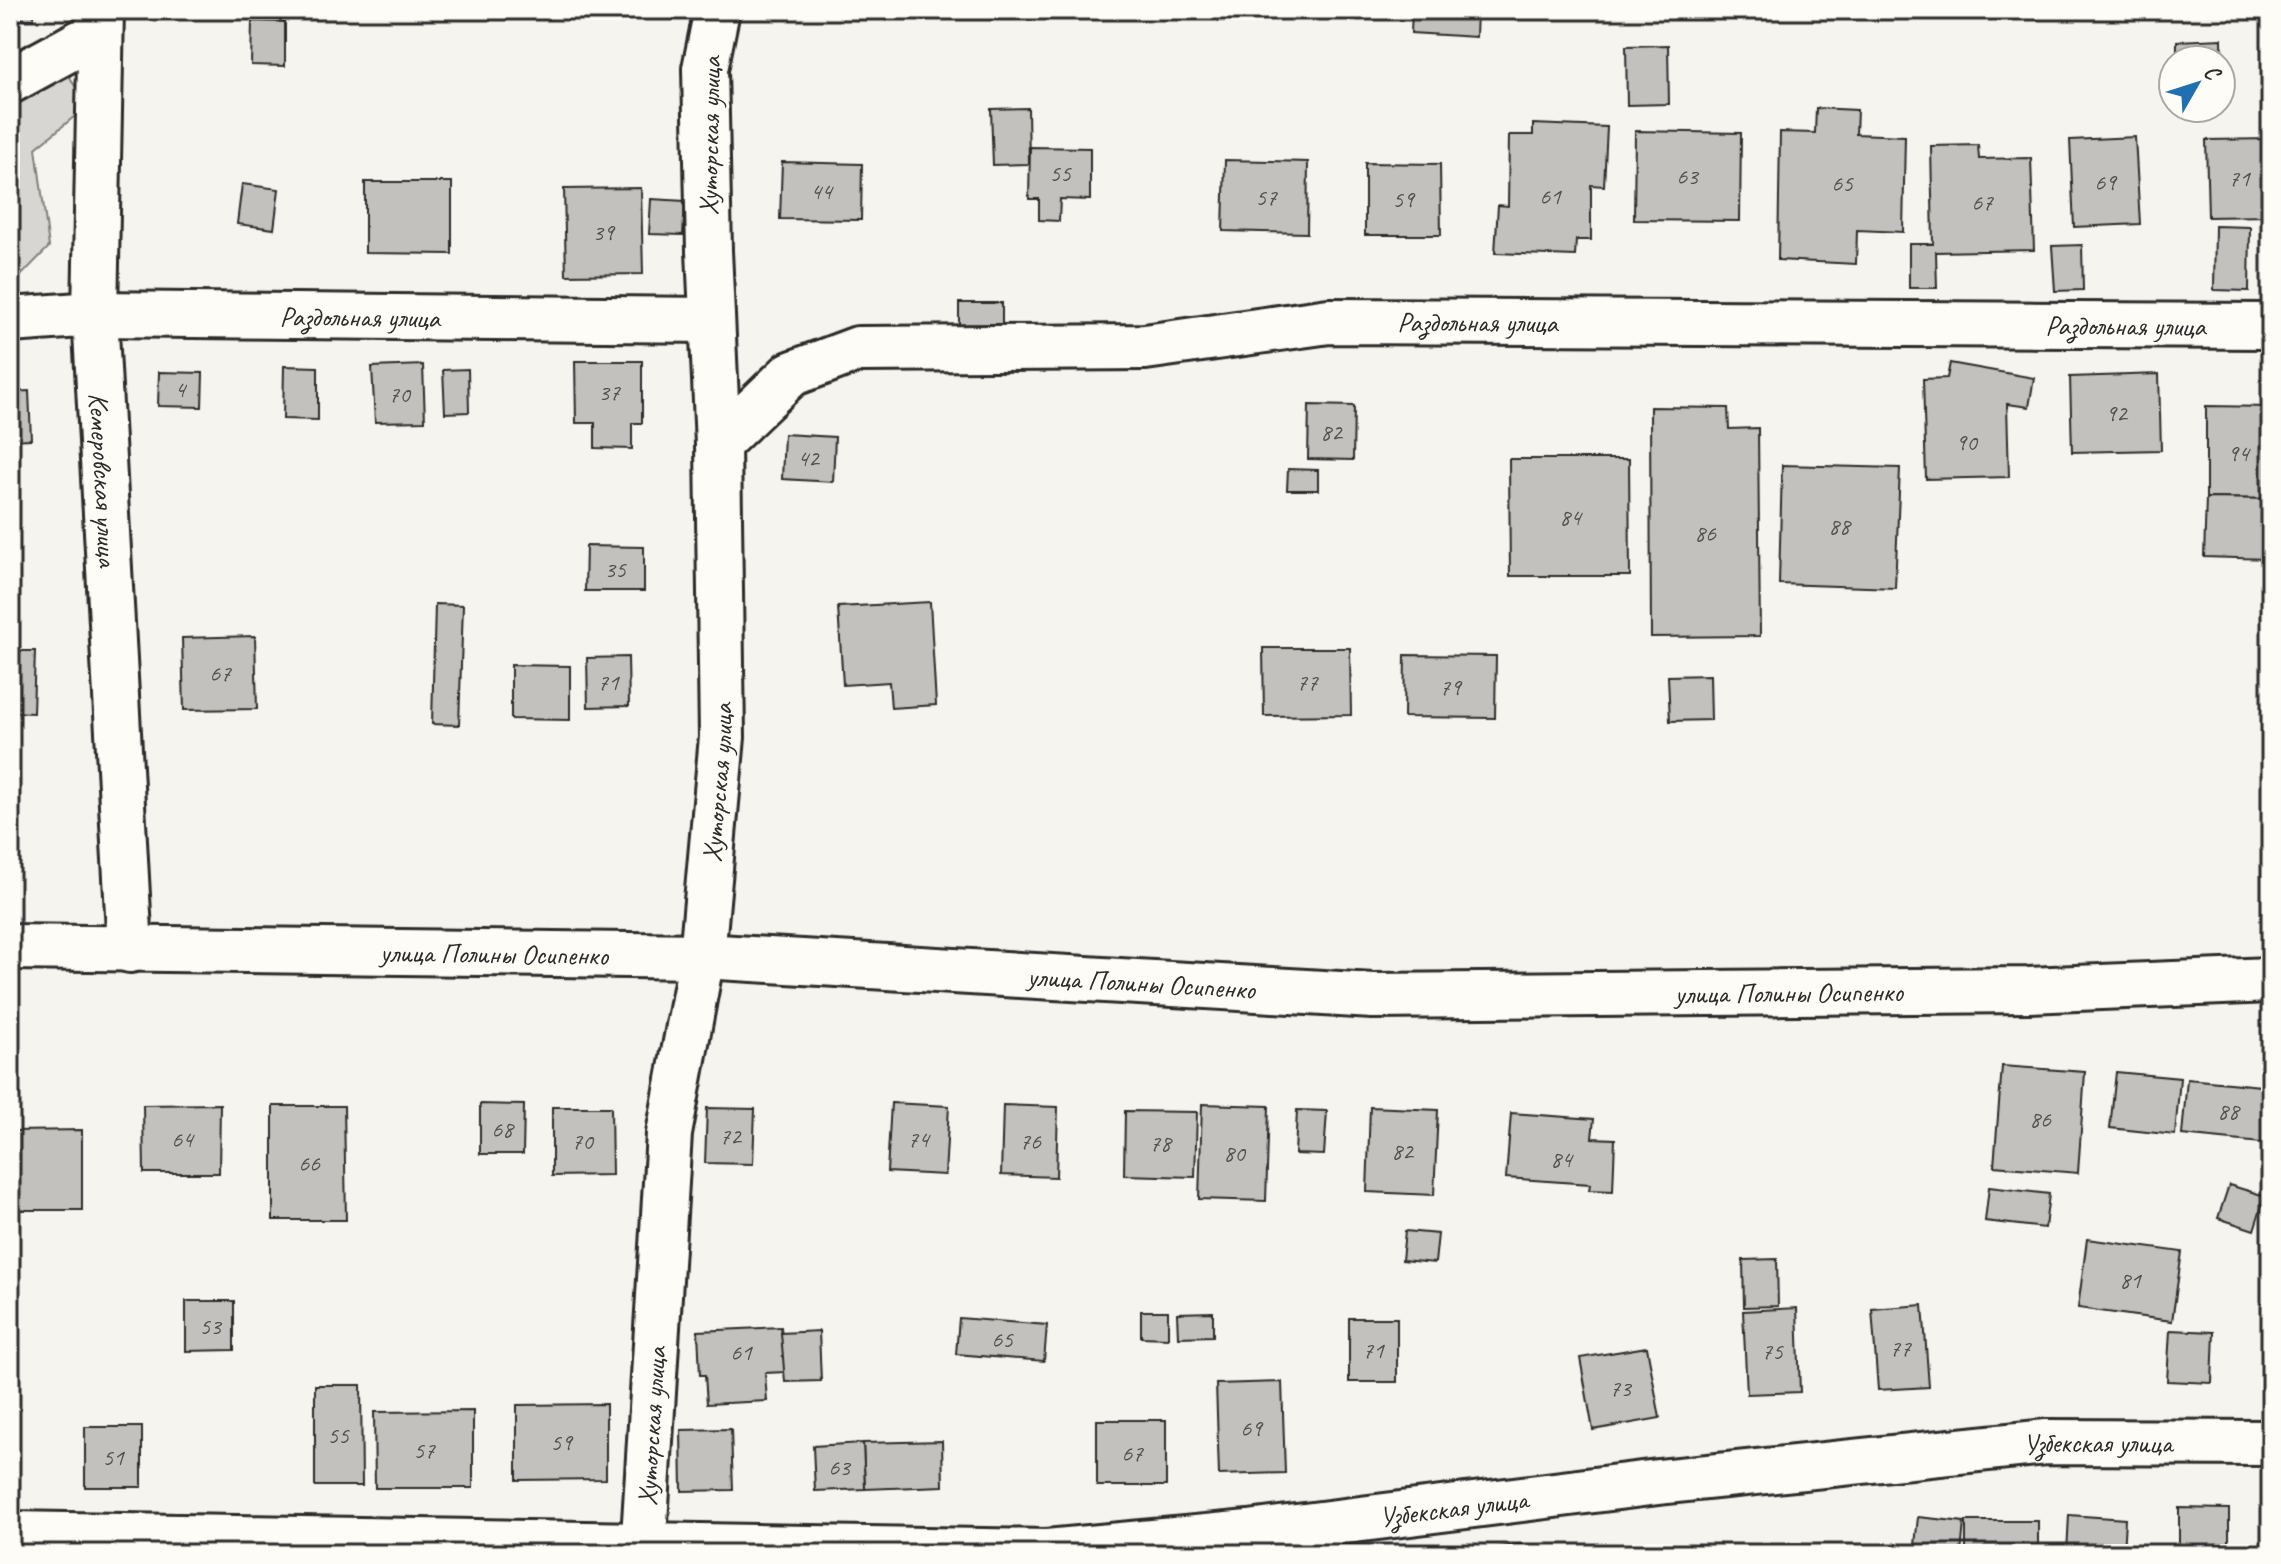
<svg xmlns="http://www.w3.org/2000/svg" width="2281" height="1564" viewBox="0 0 2281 1564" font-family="Caveat,sans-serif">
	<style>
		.green { fill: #d7d6d2; stroke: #81807e; stroke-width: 2 }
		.building { fill: #c2c1be; stroke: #2b2b2b; stroke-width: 2 }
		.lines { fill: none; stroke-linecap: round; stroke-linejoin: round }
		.street-casing { stroke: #2b2b2b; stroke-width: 50 }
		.street { stroke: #fdfcf7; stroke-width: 44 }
		.labels { text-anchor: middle; stroke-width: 6; stroke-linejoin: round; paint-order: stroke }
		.number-label { font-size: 24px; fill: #515050 }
		.street-label { font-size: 28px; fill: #2b2b2b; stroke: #fdfcf7 }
	</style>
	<rect width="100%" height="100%" fill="#f5f4ef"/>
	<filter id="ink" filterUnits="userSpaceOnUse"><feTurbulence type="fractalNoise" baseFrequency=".0125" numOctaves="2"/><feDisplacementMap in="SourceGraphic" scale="16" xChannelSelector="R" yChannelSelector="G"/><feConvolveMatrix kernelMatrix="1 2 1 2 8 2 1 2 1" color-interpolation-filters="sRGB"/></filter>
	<g filter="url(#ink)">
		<polygon class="green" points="60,58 86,107 36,148 49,247 10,287 10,95"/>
		<g class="building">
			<rect x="10" y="10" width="24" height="9"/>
			<rect x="155" y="10" width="50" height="7"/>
			<polygon points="1218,10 1299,10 1300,16 1219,21"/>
			<polygon points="1412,10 1477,10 1476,37 1411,33"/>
			<polygon points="252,21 285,22 285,66 251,65"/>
			<polygon points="2222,39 2223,100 2221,100 2221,60 2177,60 2177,41"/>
			<polygon points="1668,45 1669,104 1627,105 1626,46"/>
			<polygon points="1028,108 1029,164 993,165 991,109"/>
			<polygon points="1816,108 1857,110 1856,134 1905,136 1903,232 1857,230 1856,264 1778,260 1780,132 1815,133"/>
			<polygon points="1533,124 1607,127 1604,186 1591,185 1591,240 1576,240 1575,256 1495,253 1498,205 1508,206 1509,135 1533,135"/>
			<polygon points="1635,131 1741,133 1740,221 1634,220"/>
			<polygon points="2135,137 2140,224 2074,227 2070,140"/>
			<polygon points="2271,139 2271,216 2208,217 2206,140"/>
			<polygon points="1978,145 1979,159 2031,158 2034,250 1936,252 1937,288 1909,288 1909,244 1933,244 1931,146"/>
			<polygon points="1030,147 1090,148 1090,200 1060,199 1059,221 1039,220 1039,199 1029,199"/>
			<polygon points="1225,160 1308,162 1307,233 1223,231"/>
			<polygon points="782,162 862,164 861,220 780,219"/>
			<polygon points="1365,163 1440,164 1441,235 1365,235"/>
			<polygon points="365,182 452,182 452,254 365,253"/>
			<polygon points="242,184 279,189 274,229 237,224"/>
			<polygon points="641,188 643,274 566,275 564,189"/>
			<polygon points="651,199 685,201 683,235 649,234"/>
			<polygon points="2215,226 2250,227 2249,291 2214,290"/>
			<polygon points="2082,245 2083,290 2055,291 2052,246"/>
			<rect x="959" y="303" width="43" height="24"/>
			<polygon points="575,361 642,361 642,423 632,423 632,449 595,448 595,423 576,423"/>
			<polygon points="1950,363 2034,378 2029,407 2007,404 2009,477 1926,479 1923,379 1947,378"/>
			<polygon points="423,365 425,421 375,422 372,367"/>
			<polygon points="284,366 318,367 318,420 283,419"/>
			<polygon points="468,369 469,412 445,413 443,370"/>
			<polygon points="159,372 203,373 202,407 158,406"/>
			<polygon points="2159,374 2161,450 2072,452 2070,377"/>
			<polygon points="29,391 31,439 10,440 10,392"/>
			<polygon points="1309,405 1354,406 1353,460 1308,459"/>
			<polygon points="2206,406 2271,407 2271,499 2206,498"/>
			<polygon points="1650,407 1728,408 1729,429 1758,428 1760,636 1651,637"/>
			<polygon points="784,434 835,437 833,482 782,479"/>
			<polygon points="1509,459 1629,459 1630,576 1510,576"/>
			<polygon points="1782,465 1900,468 1895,588 1779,584"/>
			<polygon points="1288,469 1318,470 1318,490 1287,490"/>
			<polygon points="2206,498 2271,499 2269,559 2204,557"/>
			<polygon points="586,546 644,547 644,591 585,591"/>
			<polygon points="930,602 936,705 891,708 889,682 843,685 838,607"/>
			<polygon points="435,604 463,605 459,725 432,724"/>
			<polygon points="255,636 257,709 184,710 182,638"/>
			<polygon points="1263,648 1350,648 1351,715 1264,716"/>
			<polygon points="10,651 35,651 33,713 10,712"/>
			<polygon points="1405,655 1496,656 1495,718 1404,717"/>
			<polygon points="628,657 629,706 588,707 587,658"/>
			<polygon points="511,665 570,666 570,720 511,719"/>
			<polygon points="1710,675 1711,720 1670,721 1668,676"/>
			<polygon points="2002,1066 2085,1072 2078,1173 1994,1166"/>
			<polygon points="2116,1072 2180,1078 2175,1135 2110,1128"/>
			<polygon points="2187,1079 2271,1087 2271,1144 2182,1135"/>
			<polygon points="891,1103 949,1106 945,1175 887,1172"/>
			<polygon points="220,1104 219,1173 144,1173 143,1105"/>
			<polygon points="480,1104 524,1105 523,1154 480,1154"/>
			<polygon points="1202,1104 1269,1106 1266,1201 1199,1199"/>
			<polygon points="1003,1105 1058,1107 1056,1177 1001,1175"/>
			<polygon points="273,1106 344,1106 346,1220 273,1220"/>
			<polygon points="552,1107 611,1107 612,1175 552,1176"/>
			<polygon points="1370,1107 1438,1110 1434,1195 1367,1192"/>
			<polygon points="707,1108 755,1109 753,1164 705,1163"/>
			<polygon points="1297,1110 1327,1111 1324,1155 1295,1154"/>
			<polygon points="1125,1111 1197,1112 1195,1177 1124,1175"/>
			<polygon points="1511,1113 1594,1119 1592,1138 1615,1139 1613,1191 1589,1190 1590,1184 1506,1178"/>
			<polygon points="82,1130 82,1210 13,1210 12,1131"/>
			<polygon points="2229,1185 2265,1196 2254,1230 2218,1218"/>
			<polygon points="1989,1187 2049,1194 2045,1228 1985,1221"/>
			<polygon points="1405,1231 1438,1234 1435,1263 1402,1260"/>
			<polygon points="2087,1239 2182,1252 2172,1321 2078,1308"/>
			<polygon points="1777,1259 1778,1306 1744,1307 1743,1260"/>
			<polygon points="186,1301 234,1301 234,1350 186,1351"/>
			<polygon points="1923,1305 1929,1387 1878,1390 1872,1309"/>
			<polygon points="1797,1308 1800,1392 1747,1394 1743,1311"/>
			<polygon points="1141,1311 1168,1311 1168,1338 1141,1337"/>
			<polygon points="1213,1312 1213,1336 1178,1337 1177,1313"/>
			<polygon points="959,1318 1047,1325 1044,1361 956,1354"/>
			<rect x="1349" y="1318" width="48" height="64"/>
			<polygon points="781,1327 785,1372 765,1373 767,1401 707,1404 705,1375 700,1375 698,1331"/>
			<polygon points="2170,1330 2214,1332 2212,1383 2167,1381"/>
			<polygon points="819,1331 821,1381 785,1382 781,1333"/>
			<polygon points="1647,1347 1660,1418 1593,1430 1580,1358"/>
			<polygon points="1282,1382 1285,1473 1219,1475 1216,1384"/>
			<polygon points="315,1385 361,1385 362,1486 315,1486"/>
			<polygon points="606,1404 606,1479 517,1480 517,1405"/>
			<polygon points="473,1411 473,1488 375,1488 374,1412"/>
			<rect x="1097" y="1420" width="69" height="66"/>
			<rect x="85" y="1427" width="57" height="60"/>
			<polygon points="731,1429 733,1490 682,1491 681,1430"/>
			<polygon points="942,1441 943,1486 865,1489 863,1443"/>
			<polygon points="863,1443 865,1489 815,1491 813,1446"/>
			<polygon points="2179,1508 2229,1509 2229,1554 2179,1554"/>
			<polygon points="2069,1515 2125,1519 2123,1554 2067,1553"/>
			<polygon points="1918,1517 1964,1522 1961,1554 1914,1554"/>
			<rect x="1966" y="1521" width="72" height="33"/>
			<polygon points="1523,1544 1524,1554 1482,1554 1481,1550"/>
		</g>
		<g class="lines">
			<g class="street-casing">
				<g id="street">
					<path id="s1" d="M 101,10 L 95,314 L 130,950"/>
					<polyline points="10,81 100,32"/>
					<path id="s2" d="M 10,320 L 95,314 L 711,320"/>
					<path id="s3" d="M 718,444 L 791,374 L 858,349 L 1145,347 L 1329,321 L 2271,326"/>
					<path id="s4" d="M 10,947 L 702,956 L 1373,996 L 2028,990 L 2271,980"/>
					<path id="s5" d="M 10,1534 L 1047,1552 L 1249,1533 L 1658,1482 L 2047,1442 L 2271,1443"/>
					<path id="s6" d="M 643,1554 L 669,1134 L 702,956 L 722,737 L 718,444 L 709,251 L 705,69 L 717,10"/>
				</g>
			</g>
			<use href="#street" class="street"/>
		</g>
	</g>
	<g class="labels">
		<g class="number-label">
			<text x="1060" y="181">55</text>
			<text x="1687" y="184">63</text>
			<text x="2239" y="186">71</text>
			<text x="2105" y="190">69</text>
			<text x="1842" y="191">65</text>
			<text x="821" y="199">44</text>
			<text x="1550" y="204">61</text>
			<text x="1266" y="205">57</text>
			<text x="1403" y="207">59</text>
			<text x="1982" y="210">67</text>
			<text x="603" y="240">39</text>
			<text x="180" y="397">4</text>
			<text x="609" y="400">37</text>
			<text x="399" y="402">70</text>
			<text x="2116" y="421">92</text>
			<text x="1331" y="440">82</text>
			<text x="1966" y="450">90</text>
			<text x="2238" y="461">94</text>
			<text x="808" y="466">42</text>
			<text x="1570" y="525">84</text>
			<text x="1839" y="534">88</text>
			<text x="1705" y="541">86</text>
			<text x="615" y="577">35</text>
			<text x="220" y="681">67</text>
			<text x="608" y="690">71</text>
			<text x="1307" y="690">77</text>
			<text x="1450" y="695">79</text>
			<text x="2228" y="1119">88</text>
			<text x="2040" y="1127">86</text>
			<text x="502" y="1137">68</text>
			<text x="730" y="1144">72</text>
			<text x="182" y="1147">64</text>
			<text x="918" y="1147">74</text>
			<text x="582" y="1149">70</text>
			<text x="1030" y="1149">76</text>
			<text x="1160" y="1151">78</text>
			<text x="1402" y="1159">82</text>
			<text x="1234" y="1161">80</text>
			<text x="1561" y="1167">84</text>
			<text x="309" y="1171">66</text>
			<text x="2130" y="1288">81</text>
			<text x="210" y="1334">53</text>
			<text x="1002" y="1347">65</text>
			<text x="1900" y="1356">77</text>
			<text x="1373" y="1358">71</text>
			<text x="1772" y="1359">75</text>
			<text x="741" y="1360">61</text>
			<text x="1620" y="1396">73</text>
			<text x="1251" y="1436">69</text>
			<text x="338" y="1443">55</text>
			<text x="561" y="1450">59</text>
			<text x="424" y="1458">57</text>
			<text x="1132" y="1461">67</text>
			<text x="113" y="1465">51</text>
			<text x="839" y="1475">63</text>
		</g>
		<g class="street-label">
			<text transform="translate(709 136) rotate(-89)" y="10">Хуторская улица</text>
			<text dy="10" stroke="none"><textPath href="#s2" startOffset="350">Раздольная улица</textPath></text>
			<text dy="10" stroke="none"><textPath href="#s3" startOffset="794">Раздольная улица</textPath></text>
			<text dy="10" stroke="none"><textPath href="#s3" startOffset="1442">Раздольная улица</textPath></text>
			<text dy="10" stroke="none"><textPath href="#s1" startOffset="470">Кемеровская улица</textPath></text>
			<text dy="10" stroke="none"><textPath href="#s6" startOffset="776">Хуторская улица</textPath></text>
			<text dy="10" stroke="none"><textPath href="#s4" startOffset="484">улица Полины Осипенко</textPath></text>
			<text dy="10" stroke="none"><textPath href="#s4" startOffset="1132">улица Полины Осипенко</textPath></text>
			<text dy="10" stroke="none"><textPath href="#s4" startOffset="1780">улица Полины Осипенко</textPath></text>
			<text dy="10" stroke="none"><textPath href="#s6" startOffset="128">Хуторская улица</textPath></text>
			<text dy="10" stroke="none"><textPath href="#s5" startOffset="2094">Узбекская улица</textPath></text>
			<text dy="10" stroke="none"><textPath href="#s5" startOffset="1446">Узбекская улица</textPath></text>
		</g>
	</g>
	<rect width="2281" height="1564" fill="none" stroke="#fdfcf7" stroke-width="40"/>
	<rect x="20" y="20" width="2241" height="1524" fill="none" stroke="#2b2b2b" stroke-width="3" filter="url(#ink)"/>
	<g transform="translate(2197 84) rotate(51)"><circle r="38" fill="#fdfcf7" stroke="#a9a8a5" stroke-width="2"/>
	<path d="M0-6L14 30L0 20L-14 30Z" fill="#1f6fb2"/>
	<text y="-12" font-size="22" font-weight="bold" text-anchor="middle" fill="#2b2b2b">С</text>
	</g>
</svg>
